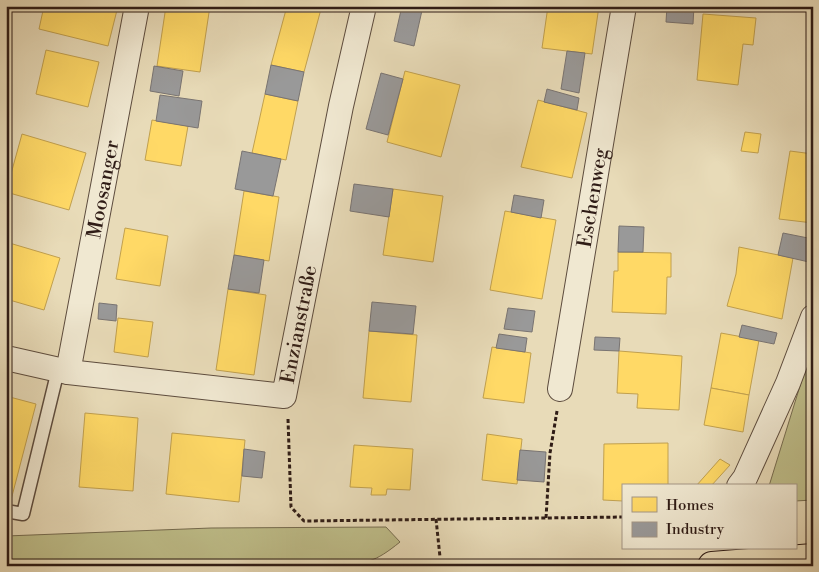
<svg xmlns="http://www.w3.org/2000/svg" width="819" height="572" viewBox="0 0 819 572" font-family="'Libre Bodoni',serif">
	<style>
		.green { fill: #bebd89; stroke: #766c50 }
		.homes { fill: #ffd966; stroke: #c1a04e }
		.industry { fill: #999; stroke: #797472 }
		.lines { fill: none; stroke-linecap: round; stroke-linejoin: round }
		.service-casing { stroke: #5d4c3e; stroke-width: 15 }
		.minor-casing { stroke: #5d4c3e; stroke-width: 26 }
		.motorway-casing { stroke: #2f1c16; stroke-width: 30 }
		.path { stroke: #2f1c16; stroke-width: 3; stroke-dasharray: 4 2.5; stroke-linecap: butt }
		.service { stroke: #f0e8d1; stroke-width: 12 }
		.minor { stroke: #f0e8d1; stroke-width: 24 }
		.motorway { stroke: #e8dbb8; stroke-width: 28 }
		.labels { text-anchor: middle; stroke-width: 5; stroke-linejoin: round; paint-order: stroke }
		.street-label { font-size: 20px; fill: #2f1c16; stroke: #f0e8d1 }
	</style>
	<rect width="100%" height="100%" fill="#e8dbb8"/>
	<filter id="stains"><feTurbulence type="fractalNoise" baseFrequency=".004" numOctaves="4"/><feColorMatrix values="0 0 0 0 .2 0 0 0 0 .09 0 0 0 0 .02 0 0 0 .5 -.17"/></filter>
	<radialGradient id="worn" r=".72"><stop offset=".6" stop-color="#630" stop-opacity="0"/><stop offset="1" stop-color="#630" stop-opacity=".3"/></radialGradient>
	<g class="green">
		<polygon points="813,344 813,500 795,501 795,486 769,486"/>
		<path d="M 386,527 L 400,542 C 374,563 367,563 334,566 L 6,566 L 6,536 L 211,528 Z"/>
	</g>
	<g class="homes">
		<polygon points="44,6 118,6 108,46 39,29"/>
		<polygon points="166,6 210,6 200,72 157,66"/>
		<polygon points="287,6 310,6 321,9 304,72 271,65"/>
		<polygon points="548,6 599,6 592,54 542,48"/>
		<polygon points="703,14 756,18 753,45 743,44 738,85 697,80"/>
		<polygon points="46,50 99,62 88,107 36,94"/>
		<polygon points="405,71 460,85 441,157 387,142"/>
		<polygon points="265,94 298,101 286,160 252,153"/>
		<polygon points="538,100 587,113 572,178 521,167"/>
		<polygon points="152,120 188,126 181,166 145,160"/>
		<polygon points="745,132 761,134 758,153 741,151"/>
		<polygon points="22,134 86,153 69,210 6,192"/>
		<polygon points="790,151 813,154 813,223 779,219"/>
		<polygon points="393,189 443,196 433,262 383,255"/>
		<polygon points="244,191 279,197 269,261 234,255"/>
		<polygon points="505,211 556,220 542,299 490,290"/>
		<polygon points="125,228 168,236 160,286 116,279"/>
		<polygon points="6,242 60,258 44,310 6,299"/>
		<polygon points="739,247 793,258 782,319 727,306 736,274"/>
		<polygon points="618,252 671,253 671,277 667,277 666,314 612,312 614,271 618,271"/>
		<polygon points="228,289 266,295 254,375 216,370"/>
		<polygon points="118,318 153,322 148,357 114,352"/>
		<polygon points="369,331 417,335 411,402 363,398"/>
		<polygon points="721,333 759,340 749,395 711,388"/>
		<polygon points="492,347 531,353 524,403 483,398"/>
		<polygon points="619,351 682,356 679,410 637,408 638,394 617,393"/>
		<polygon points="711,388 749,395 743,432 704,425"/>
		<polygon points="6,396 36,404 11,500 6,499"/>
		<polygon points="85,413 138,418 133,491 79,487"/>
		<polygon points="172,433 245,440 239,502 166,494"/>
		<polygon points="487,434 522,439 517,484 482,480"/>
		<polygon points="668,443 668,486 623,486 623,501 603,500 604,444"/>
		<polygon points="354,445 413,449 410,490 387,489 386,495 371,495 372,488 350,487"/>
		<polygon points="720,459 730,465 711,486 696,486"/>
	</g>
	<g class="industry">
		<polygon points="402,6 423,6 414,46 394,41"/>
		<polygon points="667,6 694,6 693,24 666,22"/>
		<polygon points="567,51 585,53 579,93 561,89"/>
		<polygon points="271,65 304,72 298,101 265,94"/>
		<polygon points="154,66 183,71 179,96 150,91"/>
		<polygon points="381,73 403,79 388,135 366,129"/>
		<polygon points="547,89 579,98 577,110 544,102"/>
		<polygon points="160,95 202,101 198,128 156,121"/>
		<polygon points="242,151 281,159 273,196 235,189"/>
		<polygon points="354,184 393,189 389,217 350,211"/>
		<polygon points="514,195 544,200 541,218 511,212"/>
		<polygon points="619,226 644,227 643,252 618,252"/>
		<polygon points="783,233 813,239 809,262 778,255"/>
		<polygon points="234,255 264,260 259,293 228,289"/>
		<polygon points="372,302 416,306 413,334 369,331"/>
		<polygon points="99,303 117,305 116,321 98,319"/>
		<polygon points="508,308 535,311 532,332 504,329"/>
		<polygon points="742,325 777,333 774,344 739,337"/>
		<polygon points="499,334 527,338 525,352 496,348"/>
		<polygon points="595,337 620,338 619,351 594,350"/>
		<polygon points="244,449 265,452 262,478 242,476"/>
		<polygon points="520,450 546,452 544,482 517,480"/>
	</g>
	<g class="lines">
		<g class="service-casing">
			<polyline id="service" points="6,511 23,514 58,370"/>
		</g>
		<g class="minor-casing">
			<g id="minor">
				<path id="s1" d="M 6,358 L 68,372 L 284,396 L 341,106 L 364,6"/>
				<path id="s2" d="M 68,372 L 137,6"/>
				<path id="s3" d="M 560,389 L 624,6"/>
				<polyline points="739,486 745,478 788,383 813,317"/>
			</g>
		</g>
		<g class="motorway-casing">
			<polyline id="motorway" points="712,566 813,558"/>
		</g>
		<g class="path">
			<polyline points="288,419 291,507 304,521 623,517"/>
			<polyline points="546,518 550,453 557,411"/>
			<polyline points="436,519 440,557"/>
		</g>
		<use href="#service" class="service"/>
		<use href="#minor" class="minor"/>
		<use href="#motorway" class="motorway"/>
	</g>
	<g class="labels">
		<g class="street-label">
			<text dy="7" stroke="none"><textPath href="#s2" startOffset="186">Moosanger</textPath></text>
			<text dy="7" stroke="none"><textPath href="#s3" startOffset="194">Eschenweg</textPath></text>
			<text dy="7" stroke="none"><textPath href="#s1" startOffset="354">Enzianstraße</textPath></text>
		</g>
	</g>
	<rect width="819" height="572" fill="none" stroke="#e8dbb8" stroke-width="25"/>
	<rect x="8" y="8" width="804" height="557" fill="none" stroke="#2f1c16" stroke-width="2.5"/>
	<rect x="12" y="12" width="794" height="547" fill="none" stroke="#2f1c16"/>
	<rect x="622" y="484" width="175" height="65" fill="#f0e8d1" stroke="#a39686"/>
	<rect x="632" y="497" width="25" height="15" fill="#ffd966" stroke="#a39686"/>
	<text x="666" y="510" font-size="15" fill="#2f1c16">Homes</text>
	<rect x="632" y="522" width="25" height="15" fill="#999999" stroke="#a39686"/>
	<text x="666" y="534" font-size="15" fill="#2f1c16">Industry</text>
	<rect width="100%" height="100%" filter="url(#stains)"/>
	<rect width="100%" height="100%" fill="url(#worn)"/>
</svg>
